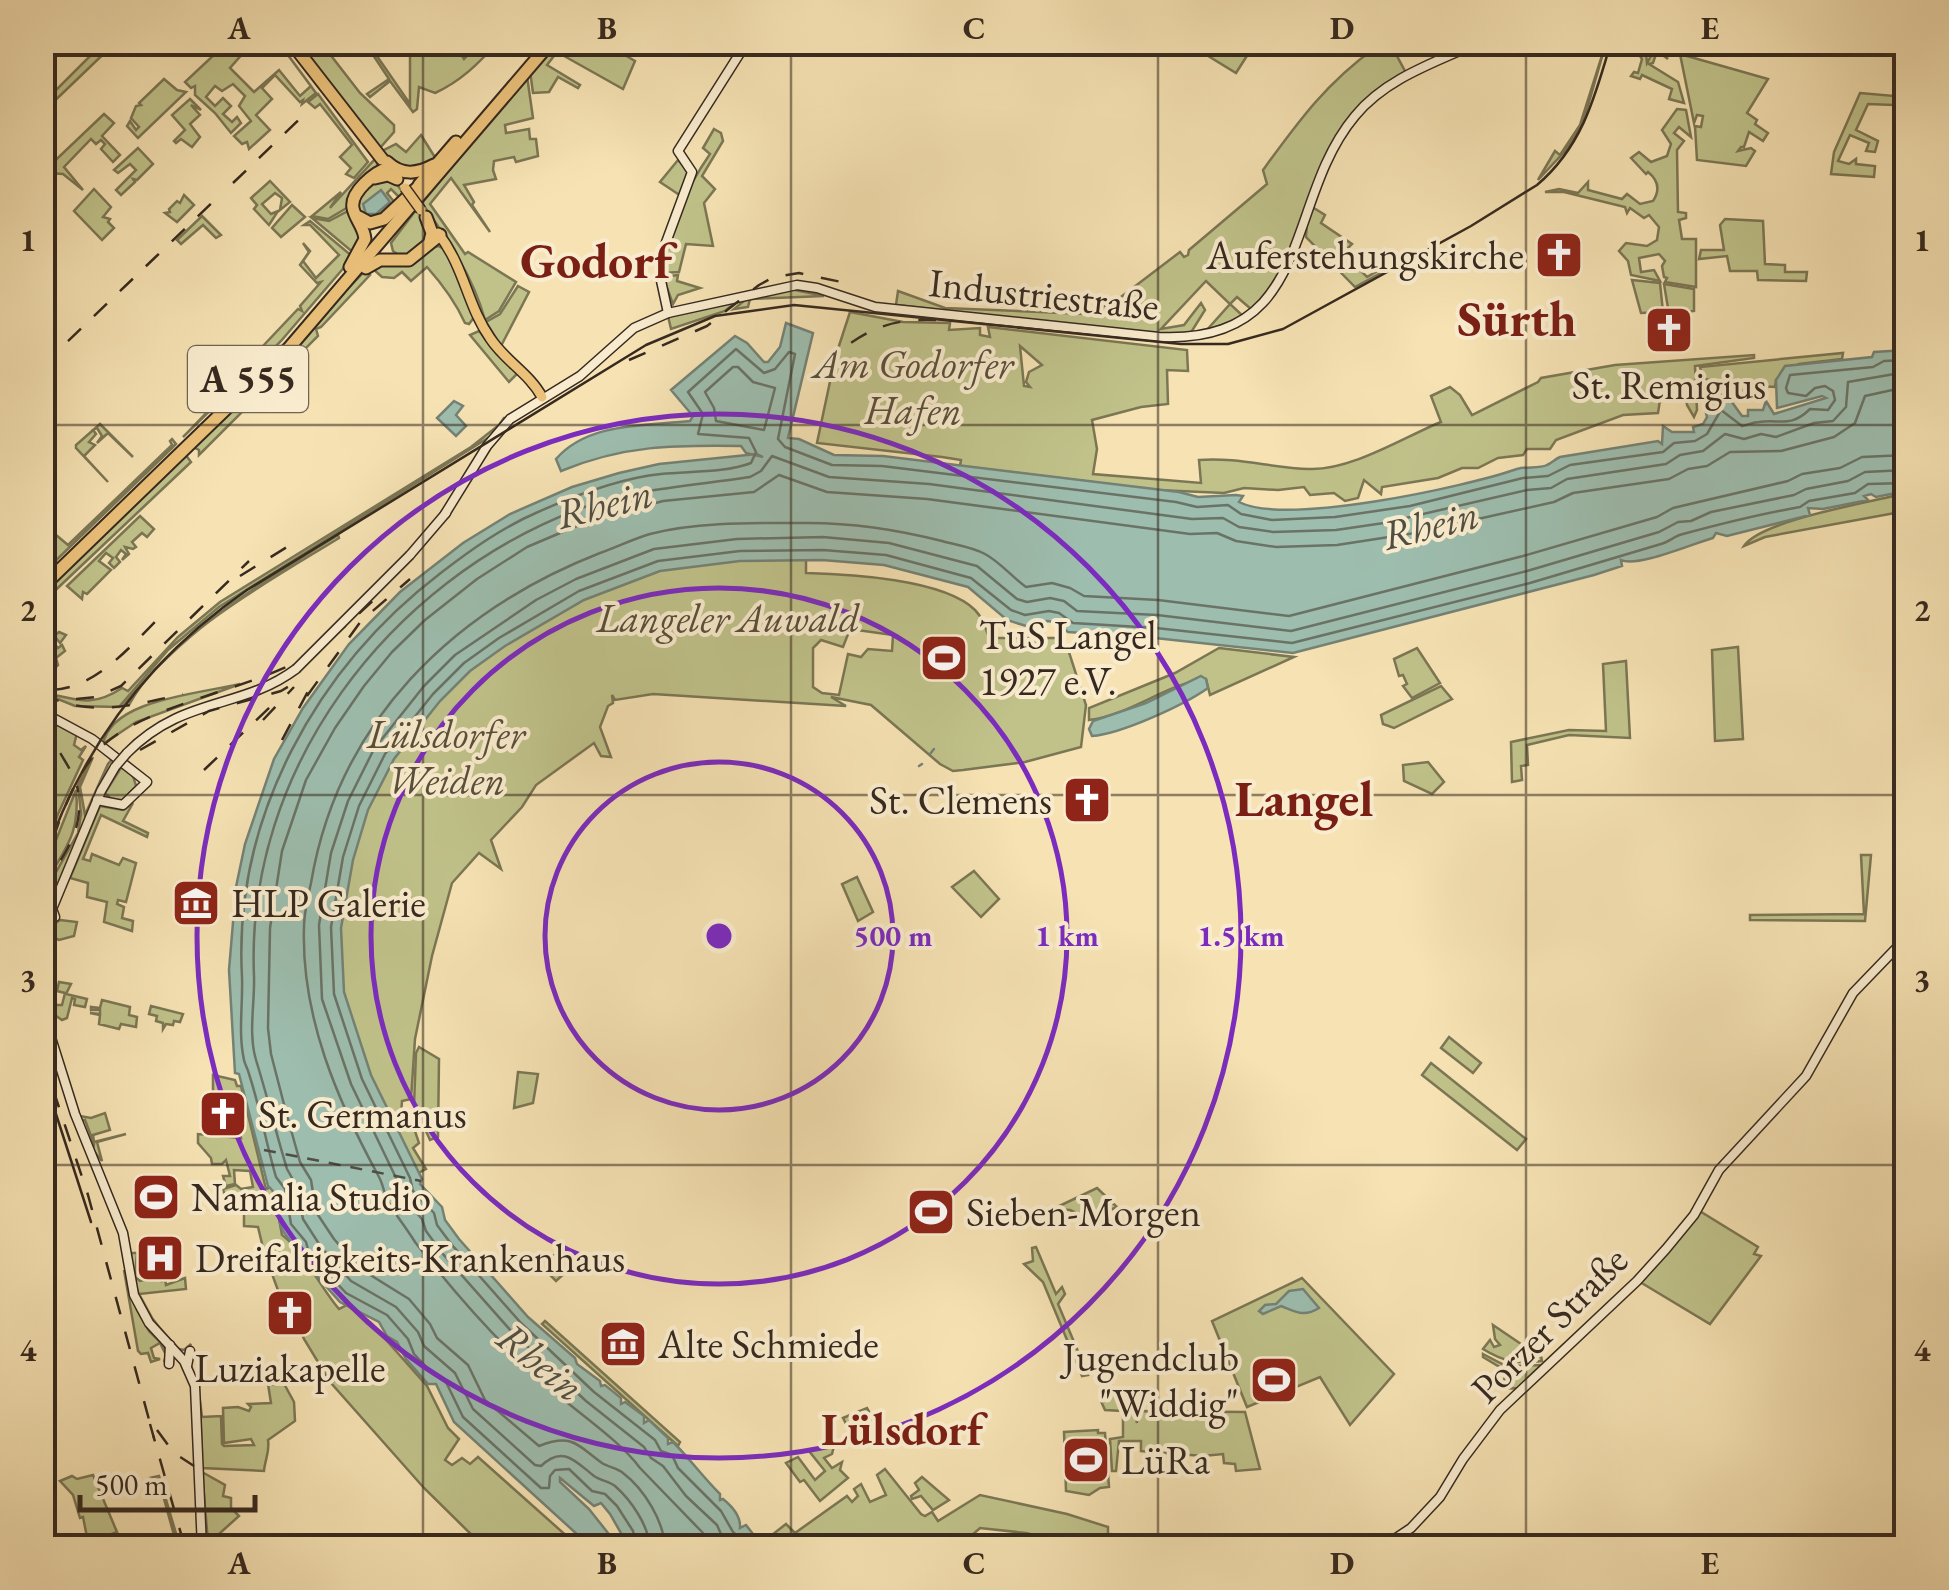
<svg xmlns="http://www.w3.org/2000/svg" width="1949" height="1590" viewBox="0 0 1949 1590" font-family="'EB Garamond',serif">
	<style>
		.green { fill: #c0c28a; stroke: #7b7654; stroke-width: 2.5; fill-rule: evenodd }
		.water { fill: #9dbdae; stroke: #748275; stroke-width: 2.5 }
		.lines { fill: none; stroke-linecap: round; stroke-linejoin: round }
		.shore { stroke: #6a7366; stroke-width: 2.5 }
		.stream { stroke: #748275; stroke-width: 2.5 }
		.ferry { stroke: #504e43; stroke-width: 2.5; stroke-dasharray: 12 10; stroke-linecap: butt }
		.secondary-casing { stroke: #36291f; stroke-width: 11 }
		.primary-casing { stroke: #36291f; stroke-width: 12 }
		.highway-casing { stroke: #36291f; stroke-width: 15 }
		.secondary { stroke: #f9ecce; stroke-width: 8 }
		.primary { stroke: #ebc17a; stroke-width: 9 }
		.highway { stroke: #ebc17a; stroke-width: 11 }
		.tram { stroke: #36291f; stroke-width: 2.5 }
		.rail { stroke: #36291f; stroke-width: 2.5; stroke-dasharray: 18 18; stroke-linecap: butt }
		.secondary-bridge-casing { stroke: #36291f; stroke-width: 11; stroke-linecap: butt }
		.primary-bridge-casing { stroke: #36291f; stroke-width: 12; stroke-linecap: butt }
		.secondary-bridge { stroke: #f9ecce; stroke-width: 8 }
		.primary-bridge { stroke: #ebc17a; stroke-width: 9 }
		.grid { fill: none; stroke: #36291f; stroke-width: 2.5; stroke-opacity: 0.55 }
		.ring { fill: none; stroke: #7b2cbf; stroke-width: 5 }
		.labels { text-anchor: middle; stroke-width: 8; stroke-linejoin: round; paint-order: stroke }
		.shield { fill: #f9ecce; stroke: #706454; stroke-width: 2.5 }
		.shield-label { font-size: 38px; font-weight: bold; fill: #36291f }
		.poi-label { font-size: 40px; fill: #36291f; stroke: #f9ecce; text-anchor: start }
		.street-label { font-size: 40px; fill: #36291f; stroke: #f9ecce }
		.park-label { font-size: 40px; font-style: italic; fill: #584f3a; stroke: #f9ecce }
		.water-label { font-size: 42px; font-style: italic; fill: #504e43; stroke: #f9ecce }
		.quarter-label { font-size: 45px; font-weight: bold; fill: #7a1f14; stroke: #f9ecce }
		.district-label { font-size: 50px; font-weight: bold; fill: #7a1f14; stroke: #f9ecce }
		.centre { fill: #7b2cbf; stroke: #f9ecce; stroke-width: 5 }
		.ring-label { font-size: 30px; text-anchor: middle; font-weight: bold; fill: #7b2cbf; stroke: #f9ecce; stroke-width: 8; stroke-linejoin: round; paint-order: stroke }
		.neatline { fill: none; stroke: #36291f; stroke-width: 4 }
		.grid-label { font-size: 32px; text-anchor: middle; font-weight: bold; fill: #36291f }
	</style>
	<rect width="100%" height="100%" fill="#f6e2b3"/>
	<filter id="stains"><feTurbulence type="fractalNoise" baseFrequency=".002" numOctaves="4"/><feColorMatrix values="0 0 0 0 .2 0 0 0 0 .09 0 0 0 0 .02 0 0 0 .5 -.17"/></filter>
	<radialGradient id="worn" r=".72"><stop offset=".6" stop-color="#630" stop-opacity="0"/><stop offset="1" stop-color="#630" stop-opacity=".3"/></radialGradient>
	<g class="green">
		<polygon points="104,42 115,43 43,112 43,103"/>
		<polygon points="204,43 218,55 230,43 252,43 230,68 254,92 279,70 300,96 311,86 279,43 316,93 302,104 303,100 300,102 275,75 262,88 272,99 256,115 270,130 249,149 247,142 242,144 234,136 251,121 239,106 245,96 233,84 222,91 215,86 206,97 215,106 223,98 231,106 223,114 232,122 237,117 241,123 231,133 215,113 195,95 195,86 191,88 185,82 215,54"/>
		<polygon points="298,43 308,54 322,44 360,93 394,125 394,132 379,149"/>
		<path d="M 365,43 L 368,43 L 410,104 L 410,54 L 406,43 L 454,43 L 464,59 L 479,43 L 497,43 C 478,64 461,81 435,93 L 419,87 L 417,109 L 413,112 L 390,81 L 370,97 L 367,94 L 389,79 Z"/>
		<polygon points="556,43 604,43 635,61 623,89 557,52 547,65 580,85 578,88 558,77 549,92 533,93 530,71"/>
		<polygon points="1187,43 1238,43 1250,51 1236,73"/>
		<path d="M 1372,43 L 1390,43 L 1406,73 C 1350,101 1330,149 1309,205 L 1325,215 L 1321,223 L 1352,244 L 1343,253 L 1367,277 L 1379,270 L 1381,273 L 1355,287 L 1306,237 L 1308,209 C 1292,244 1280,282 1251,309 L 1237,297 L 1230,304 L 1243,316 L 1205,332 L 1230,304 L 1206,281 L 1161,329 L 1184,325 L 1201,303 L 1205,310 L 1190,334 L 1158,335 L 896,305 L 898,291 L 945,308 L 1087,314 L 1117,300 L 1180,252 L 1184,257 L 1188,255 L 1189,250 L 1267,184 L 1263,170 C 1298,122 1326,83 1375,48 Z"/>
		<polygon points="1606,43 1583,123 1567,149 1538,180 1555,151 1560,155 1580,125"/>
		<polygon points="1622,43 1653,44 1651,52 1646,53 1647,63 1656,47 1668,59 1657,51 1653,63 1649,64 1678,82 1684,103 1669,99 1672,89 1642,75 1640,79 1631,76 1634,72 1638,73 1642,59 1634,47"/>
		<polygon points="1680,54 1768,79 1747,113 1757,120 1755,124 1768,133 1763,141 1749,132 1744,147 1741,147 1738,151 1751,148 1755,151 1746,166 1697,160 1695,126 1701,127 1703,116 1697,115 1694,123"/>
		<path d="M 527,76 L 533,118 L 505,125 L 506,133 L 529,129 L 530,139 L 536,139 L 538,156 L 516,162 L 514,157 L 494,161 L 493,170 L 496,179 L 464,185 L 474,202 L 472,205 L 490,232 L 451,178 L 430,204 L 465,254 L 468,252 L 516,282 L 499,311 L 485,320 C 473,276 448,240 422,203 Z"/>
		<polygon points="164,79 177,90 186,92 138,138 127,126 130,121 136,130 139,127 131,118 136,106 141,105 139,103"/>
		<polygon points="1860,93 1895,96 1893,105 1868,104 1856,130 1878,141 1875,152 1866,151 1869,143 1850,135 1838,161 1849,164 1856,159 1856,164 1875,166 1874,177 1831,174 1834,152"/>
		<polygon points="318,94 368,162 354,178 346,174 351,168 340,157 352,145 320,104 315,108 308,102"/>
		<polygon points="190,99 201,110 191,105 200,115 190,124 200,137 192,147 181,139 176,143 174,141 185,130 172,115"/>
		<path d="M 1677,109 L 1686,110 L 1691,137 L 1679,127 L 1674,133 L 1684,141 L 1677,150 L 1678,212 L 1686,213 L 1686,218 L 1679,220 L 1682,239 L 1696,239 L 1696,287 L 1665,282 L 1667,278 L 1664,277 L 1662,266 L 1665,261 L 1659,254 L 1639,258 L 1641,272 L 1654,270 L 1660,281 L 1631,275 L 1628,261 L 1619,251 L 1626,243 L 1647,246 L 1657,240 L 1659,227 L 1649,215 L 1644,218 L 1630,208 L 1627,213 L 1625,207 L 1564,192 L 1545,192 L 1559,189 L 1578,193 L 1588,182 L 1588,190 L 1622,199 L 1627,194 L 1640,204 L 1653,201 C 1661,189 1658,180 1648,172 L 1646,174 L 1631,158 L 1639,152 L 1651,162 L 1667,156 L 1671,144 L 1662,130 Z"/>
		<polygon points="104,114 114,123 102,136 120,155 113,162 101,149 105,144 101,140 96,144 91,139 64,167 83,190 63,174 47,173 54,177 47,183 43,172"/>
		<path d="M 714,129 L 721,133 L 723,141 L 702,176 L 715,189 L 704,203 L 713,246 L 686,244 L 679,272 L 664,273 C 660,238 690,183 710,154 L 703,148 Z"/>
		<polygon points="421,135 436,159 424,168 395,167 382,151 396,144 406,152"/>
		<polygon points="138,148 153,164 137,180 133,179 135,182 121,195 116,190 136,170 130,164 118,173 114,170"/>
		<polygon points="376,158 378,168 350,206 328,219 312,216 341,192 330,208"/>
		<polygon points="678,160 688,170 681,196 660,182"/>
		<path d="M 381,178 L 395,182 L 405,195 L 399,197 L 391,189 L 387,193 L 395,203 C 384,215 368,228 357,208 L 360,195 Z"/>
		<polygon points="270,181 290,202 280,210 282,198 275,193 262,204 271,214 278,211 269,225 254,209 257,205 251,198"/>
		<polygon points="94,189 111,207 103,217 110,219 108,222 114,228 102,240 74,211"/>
		<polygon points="184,195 194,205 177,222 165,213 170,212 169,209 177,201 180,203"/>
		<polygon points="292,205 305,217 281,237 272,228"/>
		<polygon points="350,210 363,232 355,254 312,218 329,221"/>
		<polygon points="416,210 425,222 429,237 412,253 400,256 393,251 391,243"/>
		<polygon points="202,216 221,235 216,238 203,225 181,244 177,240"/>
		<polygon points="1725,219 1763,221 1765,264 1785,265 1785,272 1807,272 1806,281 1758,280 1757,271 1730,271 1727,256 1699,259 1701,250 1724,250 1720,225"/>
		<polygon points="310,221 353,257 281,341 183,437 210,409 211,401 298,309 302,311 300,306 321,282 317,283 300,265 309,252 303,243 310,251 303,261 316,278 339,255 310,225 304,225"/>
		<path d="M 438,246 L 448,251 L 475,316 L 469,324 L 465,323 C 456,303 443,285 427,267 L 411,281 L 402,272 L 394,278 L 382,277 L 372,268 Z"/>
		<polygon points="366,270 370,275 321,327 316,329 318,336 199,455 199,450 193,447"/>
		<polygon points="678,275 677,281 700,288 678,295 673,304 663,277"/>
		<polygon points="1632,280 1660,283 1663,312 1641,313"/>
		<polygon points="1664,284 1694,289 1694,311 1669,314"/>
		<polygon points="518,286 529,292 501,346 486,322 500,314"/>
		<polygon points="790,289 824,296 750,299 748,307 734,309 750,296"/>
		<polygon points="741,298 725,311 671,329 668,316"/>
		<path d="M 850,312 L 903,322 L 950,323 L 949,330 L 980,328 L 980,335 L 990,337 L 988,327 L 1187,350 L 1188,371 L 1167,370 L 1168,404 L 1141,407 L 1092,420 L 1097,449 L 1093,474 L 1201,483 L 1199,460 C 1237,457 1272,468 1309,469 C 1351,471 1406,436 1441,422 L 1431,396 L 1450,387 L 1460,395 L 1472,415 L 1538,382 L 1541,378 L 1615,365 L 1754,355 L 1754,358 L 1695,366 L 1697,410 L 1694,417 L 1687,405 L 1684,382 L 1681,396 L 1660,400 L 1658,413 L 1623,415 L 1556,440 L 1550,449 L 1527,449 L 1523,455 L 1498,458 L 1478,468 L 1462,468 L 1438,478 L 1382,487 L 1381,494 L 1364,480 L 1358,498 L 1345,501 L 1334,493 L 1310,495 L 1304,487 L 1278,490 L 1244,488 L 1224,493 L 1157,490 L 960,466 L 961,460 L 942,457 L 817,443 L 835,358 ZM 1020,346 L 1042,365 L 1029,372 L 1026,382 L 1030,387 L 1024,386 Z"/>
		<polygon points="479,331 517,374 509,382 470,335"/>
		<polygon points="1843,353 1842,359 1799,364 1776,380 1775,387 1758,386 1737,392 1718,381 1703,379 1700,367"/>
		<path d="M 504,418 L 507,418 L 491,436 L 219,607 L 168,650 L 119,707 L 75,706 L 43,693 C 73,697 89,710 122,688 L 128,691 L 178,637 L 220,602 L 471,447 L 499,425 Z"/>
		<polygon points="100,424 133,457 108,433 97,443 102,436 97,428 93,430 96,434 89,442 95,445 84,456 108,482 76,448 76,445"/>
		<polygon points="172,439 176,444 173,447 43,573 43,563 52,554 53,547 45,538 43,524 68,545 172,445 170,441"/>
		<polygon points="185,454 191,462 43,602 43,591"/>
		<path d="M 1906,493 L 1906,511 L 1765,537 L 1744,546 C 1761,520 1872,502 1906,493 Z"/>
		<polygon points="140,516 154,529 147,537 142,533 132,542 136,547 133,549 125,547 129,554 122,560 126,554 121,550 116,557 120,562 114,568 109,563 113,558 106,553 99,561 111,570 87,594 83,592 82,599 67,586"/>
		<path d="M 338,535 L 339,538 C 276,577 164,638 129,705 L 123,706 C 184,629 256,586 338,535 Z"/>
		<path d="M 806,551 L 806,573 C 848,574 944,579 975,610 C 982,617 986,628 989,638 L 1059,638 L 1068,649 L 1086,705 L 1081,747 L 1025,762 L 963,770 L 953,771 L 940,764 L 871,705 L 831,697 L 846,706 L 653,694 L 615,700 L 612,695 L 613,703 L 608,706 L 600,727 L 611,757 L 601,756 L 594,743 L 536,785 L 522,807 L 491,840 L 501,869 L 479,853 L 452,883 L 432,956 L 415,1039 L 411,1099 L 402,1101 L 401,1115 L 413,1125 L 419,1143 L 413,1148 L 426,1169 L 354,1206 L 298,864 L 539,577 ZM 850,629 L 893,635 L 892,651 L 868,649 L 861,657 L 848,654 L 839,695 L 822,693 L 813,687 L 813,648 L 821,640 L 843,647 Z"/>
		<polygon points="59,632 66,635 60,643 56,638 50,640 58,648 62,645 65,651 56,658 58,665 45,677 53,689 44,689 43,645"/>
		<polygon points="1738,647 1743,739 1715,741 1712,650"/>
		<path d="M 1219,648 L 1294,657 L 1210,695 L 1206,679 C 1165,684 1131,715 1089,720 L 1089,708 L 1175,673 Z"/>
		<polygon points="1417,648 1440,683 1412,698 1403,686 1407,684 1403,675 1399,676 1394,659"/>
		<polygon points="1626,661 1630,738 1569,735 1527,745 1528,765 1521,766 1522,780 1512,782 1511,742 1569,730 1606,731 1603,664"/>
		<path d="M 240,684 L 136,722 L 103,744 C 111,700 197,694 240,684 Z"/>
		<polygon points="1441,686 1452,699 1394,728 1383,724 1381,715"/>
		<polygon points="43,715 77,733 74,745 81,750 86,746 79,757 83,760 58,814 43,856 43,836 46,831 42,832"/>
		<polygon points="93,757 80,787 85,815 108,764 113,758 116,761 55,890 43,905 42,897 78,833 81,814 78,785"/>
		<polygon points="1428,762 1444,782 1432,794 1404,781 1403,765"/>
		<polygon points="122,766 133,776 136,786 122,801 112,800 105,793"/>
		<path d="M 76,790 C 81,837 62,851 43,889 L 48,860 Z"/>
		<polygon points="133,803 123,821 148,833 147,837 101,815 83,859 90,861 92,854 119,865 123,858 136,863 126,902 118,900 117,904 124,907 122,918 133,921 132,931 104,922 107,902 87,897 88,883 70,878 100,806 123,810"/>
		<polygon points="1861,855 1871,855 1865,921 1750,920 1750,915 1864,914"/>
		<polygon points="974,871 999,899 981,917 952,887"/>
		<polygon points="857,877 873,912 858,921 842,884"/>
		<path d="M 60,920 L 77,922 L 74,936 L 59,940 L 50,936 L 44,967 L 54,970 L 50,975 L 43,975 L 44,988 L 55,992 L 55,1005 L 62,1005 L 65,993 L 57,991 L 59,982 L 71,984 L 66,994 L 87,999 L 85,1007 L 74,1005 L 75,999 L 72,998 L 67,1018 L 62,1020 L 46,1009 C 40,984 34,935 60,920 Z"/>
		<polygon points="102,1000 130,1007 129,1015 137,1017 136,1027 121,1024 119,1029 99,1024 100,1015 90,1013 100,1014 100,1010 91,1010 91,1007 100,1008"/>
		<polygon points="151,1006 183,1014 180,1022 174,1021 173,1025 166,1024 163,1029 163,1023 156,1021 157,1016 149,1014"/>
		<polygon points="1449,1037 1481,1063 1473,1073 1441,1048"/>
		<polygon points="419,1047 439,1059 438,1137 430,1140 414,1105 416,1053"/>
		<polygon points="1431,1063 1526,1139 1517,1150 1422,1075"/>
		<polygon points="518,1072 538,1074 533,1103 514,1108"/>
		<path d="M 213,1075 L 235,1080 L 237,1086 L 241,1086 L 266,1189 L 271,1187 L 274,1191 L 282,1235 C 302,1249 322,1290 339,1309 L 347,1305 L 371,1323 L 427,1386 L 448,1428 L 459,1439 L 445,1460 L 452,1465 L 462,1458 L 470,1464 L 478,1457 L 579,1547 L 484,1547 L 424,1488 L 331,1383 L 337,1379 L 330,1382 L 304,1339 L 292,1311 L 283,1304 L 264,1252 L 258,1227 L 244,1226 L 244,1212 L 227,1210 L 236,1210 L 235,1201 L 226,1202 L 223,1189 L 236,1185 L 241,1189 L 253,1187 L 250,1171 L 234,1170 L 235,1184 L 226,1186 L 223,1176 L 230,1176 L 226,1160 L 222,1164 L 212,1164 L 211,1158 L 198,1143 L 198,1134 L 241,1138 L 233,1095 L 213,1095 Z"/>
		<polygon points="105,1113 110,1130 93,1135 94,1142 126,1134 97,1142 102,1161 93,1150 94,1144 85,1120 81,1121 80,1116 91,1118"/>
		<polygon points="1097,1188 1117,1207 1090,1219 1070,1210 1053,1209"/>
		<polygon points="1698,1210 1758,1247 1754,1254 1761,1256 1710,1324 1640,1282"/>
		<polygon points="1036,1247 1056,1294 1062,1287 1065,1294 1058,1304 1088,1375 1082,1376 1043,1282 1024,1264 1033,1261 1032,1248"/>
		<path d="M 131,1253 L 137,1253 L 135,1277 L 140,1281 L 159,1276 L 162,1282 L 162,1278 L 169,1277 L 165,1279 L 166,1285 L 185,1278 L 186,1289 L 139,1294 L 156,1325 L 179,1349 L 184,1350 L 191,1344 C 189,1349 184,1351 179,1349 C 147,1316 133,1297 131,1253 Z"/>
		<polygon points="554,1255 564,1259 567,1257 563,1269 566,1272 556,1281 551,1276 558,1268 545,1273 534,1268 538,1260"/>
		<polygon points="124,1270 137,1310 149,1331 169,1351 164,1362 166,1355 160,1343 151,1348 154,1358 160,1359 151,1362 148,1353 141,1354 138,1351"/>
		<polygon points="1302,1278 1394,1374 1350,1425 1320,1377 1247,1407 1212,1321"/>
		<polygon points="545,1321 680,1442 678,1446 542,1324"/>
		<path d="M 1493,1325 L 1521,1344 L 1525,1359 L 1541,1356 L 1542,1361 C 1518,1364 1504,1362 1483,1349 L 1490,1340 L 1494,1347 L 1500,1345 L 1495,1339 Z"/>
		<polygon points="1483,1354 1506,1366 1543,1365 1519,1388 1502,1389 1505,1376 1503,1369 1483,1357"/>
		<path d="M 282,1380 L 294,1402 L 295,1421 L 268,1440 C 270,1452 265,1459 264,1471 L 202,1468 L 200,1401 L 202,1417 L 221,1416 L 222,1444 L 224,1446 L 254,1445 L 251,1439 L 224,1443 L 223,1408 L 238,1407 L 249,1411 L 251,1407 L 248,1404 L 271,1403 L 268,1384 L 275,1385 Z"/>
		<polygon points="1121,1391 1124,1411 1135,1414 1137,1423 1136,1411 1245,1412 1260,1469 1236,1471 1235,1464 1224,1463 1223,1454 1203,1456 1141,1451 1141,1441 1119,1441 1116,1471 1112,1471 1110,1439 1123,1437 1123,1411 1105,1410 1100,1399"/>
		<polygon points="867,1408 878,1428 854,1439 843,1418"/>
		<polygon points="1098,1430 1098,1433 1105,1433 1109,1487 1100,1488 1089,1495 1066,1491 1064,1432"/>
		<polygon points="834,1446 832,1454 824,1458 832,1468 842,1462 840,1470 848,1478 820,1501 804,1480 800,1482 786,1463 798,1457 815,1480 825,1471 809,1451"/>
		<polygon points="885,1469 921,1514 925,1516 932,1512 938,1521 980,1495 1067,1514 1108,1527 1108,1547 1080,1547 1026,1533 980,1528 963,1543 962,1547 915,1545 778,1547 768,1538 786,1524 795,1533 847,1496 852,1502 858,1496 854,1489 861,1484 870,1502 886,1495 877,1475"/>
		<polygon points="202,1472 225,1485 223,1496 231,1498 231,1508 239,1516 220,1533 233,1547 205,1547 208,1542"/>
		<polygon points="93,1475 117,1532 98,1539 99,1547 89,1547 83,1517 80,1518 73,1495 60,1481 72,1476 77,1479"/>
		<polygon points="159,1476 180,1547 153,1547 151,1542 174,1535 161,1488 153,1489 150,1478"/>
		<polygon points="922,1477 949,1500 933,1510 921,1496 912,1499 911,1496 919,1490 915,1483"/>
	</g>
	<g class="water">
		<polygon points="381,190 390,202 376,214 366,214 363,204"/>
		<path d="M 786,323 L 813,333 L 788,438 L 799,439 L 834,455 L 883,456 L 1179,492 L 1198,497 L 1236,495 L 1243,496 L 1239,502 C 1286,526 1465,487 1517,469 C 1526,466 1539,469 1547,465 C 1552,463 1555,459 1560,457 L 1658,441 L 1662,444 L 1663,426 L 1672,432 L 1694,432 L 1693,427 L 1703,424 L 1707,417 L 1700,390 L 1703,382 L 1718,383 L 1742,416 L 1748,416 L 1748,410 L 1763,410 L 1766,401 L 1774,414 L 1826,398 L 1822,396 L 1777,408 L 1776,380 L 1785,366 L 1872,357 L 1874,352 L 1906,350 L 1906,491 L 1876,497 L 1871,494 L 1864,496 L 1868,500 L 1823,509 L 1808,508 L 1810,515 L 1727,536 L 1716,533 L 1713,538 C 1694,543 1637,568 1621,560 L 1622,566 L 1594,575 L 1293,653 L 1155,638 L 1068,632 L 1055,622 L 1047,621 L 1026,626 L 1007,620 L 968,587 L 884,565 L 822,560 L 740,561 L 660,571 L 584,600 L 505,646 L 470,671 L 440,701 L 394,759 L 368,810 L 353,860 L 341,928 L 344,992 L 371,1075 L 422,1179 L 420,1184 L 442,1207 L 445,1220 L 459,1239 L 528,1317 L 575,1358 L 577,1364 L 600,1381 L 601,1386 L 605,1385 L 621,1398 L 621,1404 L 625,1402 L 644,1416 L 644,1423 L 649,1420 L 668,1438 L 668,1444 L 673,1442 C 690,1459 702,1476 720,1494 L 720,1500 L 723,1499 C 733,1507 741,1516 740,1528 L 746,1525 L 763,1547 L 629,1547 L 610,1514 L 601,1503 L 594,1506 L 560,1478 L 560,1482 L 589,1509 L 619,1547 L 591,1547 L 454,1422 L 436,1384 L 428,1384 L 406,1359 L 397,1342 L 387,1336 L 379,1322 L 340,1302 L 299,1256 C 296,1243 286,1239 281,1227 C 276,1212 280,1195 268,1186 L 239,1074 L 235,1073 L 229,970 L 236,887 L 245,844 L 274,759 L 303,708 L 349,644 L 400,592 L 463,543 L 510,514 L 572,487 L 619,473 L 659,464 L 757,454 L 763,457 L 746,453 L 741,446 C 674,445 624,445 561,471 L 556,459 C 588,422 645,426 690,421 L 693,416 L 671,390 L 735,336 L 747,343 L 764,362 L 768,362 L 780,347 Z"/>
		<polygon points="454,401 463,406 456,415 466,426 456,436 437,418"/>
		<path d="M 1201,676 L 1206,679 L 1208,688 C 1184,705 1121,734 1092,736 L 1089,729 L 1093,721 L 1146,703 Z"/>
		<path d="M 1303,1289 L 1319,1308 C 1303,1318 1295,1311 1281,1306 L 1263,1314 L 1259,1311 L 1265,1305 L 1276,1304 L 1289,1291 Z"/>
	</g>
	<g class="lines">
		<g class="shore">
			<polygon points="733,367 738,367 753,382 775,388 764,430 716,421 714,408 705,392"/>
			<path d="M 637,1548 L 633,1531 L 617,1506 L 605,1494 L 592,1491 L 569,1469 L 555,1470 L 550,1476 L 549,1488 L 541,1488 L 463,1417 L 445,1380 L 433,1374 L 414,1354 L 408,1339 L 387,1315 L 346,1293 L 309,1253 L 306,1242 L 291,1224 L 285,1189 L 276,1177 C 266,1143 260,1107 249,1074 C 248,1069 245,1065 244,1060 C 238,1032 243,1005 242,977 C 233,817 317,667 442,572 C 472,549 503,527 538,512 C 576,495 620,478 661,474 C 690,471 725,473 751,463 L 756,452 L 749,438 L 698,434 L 703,414 L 688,392 L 736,349 L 764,373 L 775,369 L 789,352 L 795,354 L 778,439 L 785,447 L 832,465 L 882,466 L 1176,502 L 1197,507 L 1228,505 L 1241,514 L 1272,520 L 1335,517 L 1410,506 L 1523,478 L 1548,476 L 1570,465 L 1663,452 L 1674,443 L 1695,441 L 1707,434 L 1721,410 L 1742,426 C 1748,425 1753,422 1759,422 C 1780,419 1791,428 1810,409 L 1828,410 L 1835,400 L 1833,391 L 1825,386 L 1815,388 L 1806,396 L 1788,393 L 1786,388 L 1790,375 L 1873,367 L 1884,361 L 1906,360"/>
			<path d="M 650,1548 C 649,1526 631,1500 615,1486 C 609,1481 601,1481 594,1476 C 575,1461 563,1445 541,1466 L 535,1465 L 473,1409 L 455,1373 L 424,1346 L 418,1332 L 396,1307 L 351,1281 L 321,1247 L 303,1219 L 296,1185 L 287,1169 C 276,1133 267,1095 256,1060 C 248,1033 255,1003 254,976 C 245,769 389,581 579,509 C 635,488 692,486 750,477 L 761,471 L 772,456 L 829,477 L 929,484 L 1192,519 L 1223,518 L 1239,527 L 1273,532 L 1336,530 L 1384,523 L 1527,490 L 1551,488 L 1567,479 L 1666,464 L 1680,455 L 1703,451 L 1725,434 L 1744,439 L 1761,434 L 1776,437 L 1814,423 L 1833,421 L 1846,407 L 1848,382 L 1906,372"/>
			<path d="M 665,1548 C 664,1521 644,1489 623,1473 C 617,1468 608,1467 602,1463 C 577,1445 573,1433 539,1446 L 485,1400 L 468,1365 L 437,1338 L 430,1324 L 409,1299 L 359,1268 L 334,1239 L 316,1212 L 311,1180 L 300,1162 L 286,1112 L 271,1054 L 268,1028 L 270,928 L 282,851 L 306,780 L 335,728 L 364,686 L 392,652 L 425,620 L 477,579 L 527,547 L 586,522 L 663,501 L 754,492 L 779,475 L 827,492 L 927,499 L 1190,534 L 1217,533 L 1236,541 L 1276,547 L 1337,545 L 1415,533 L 1554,502 L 1573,493 L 1669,479 L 1688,469 L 1707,466 L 1730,452 L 1781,451 L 1834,437 L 1855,423 L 1865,396 L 1906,387"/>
			<path d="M 710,1548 L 703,1533 L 640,1468 C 620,1441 580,1414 553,1391 C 503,1348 456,1295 415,1242 C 407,1229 398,1218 390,1205 C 384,1196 384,1186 379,1177 C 337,1100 301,1016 304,927 C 304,913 308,897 311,883 C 338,722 452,611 600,553 C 617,547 633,539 650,534 C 697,522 751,523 800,523 C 849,522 895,529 942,541 C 956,545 972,547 985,554 C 1000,562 1012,577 1026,587 L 1052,583 L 1070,588 L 1084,596 L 1158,600 L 1289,616 L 1523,556 L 1657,517 L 1673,508 L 1788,481 L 1802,474 L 1840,468 L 1862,457 L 1906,455"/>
			<polyline points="734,1548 724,1541 717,1525 686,1496 663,1466 651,1458 644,1447 586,1401 512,1332 442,1253 426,1231 422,1219 402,1197 397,1180 351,1084 322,999 319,925 331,853 348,801 374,749 424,686 455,655 536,600 576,579 654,549 737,539 823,537 889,543 977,566 1017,599 1027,602 1050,598 1064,601 1077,611 1157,615 1291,631 1527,571 1659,532 1678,522 1691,521 1711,512 1794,495 1806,489 1848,481 1865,472 1906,470"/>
			<path d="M 750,1548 L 733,1532 L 721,1511 L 678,1468 L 672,1455 L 661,1451 L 655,1440 L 594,1392 L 521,1323 L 452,1245 L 437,1225 L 434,1213 L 413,1191 L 410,1178 L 362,1079 L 334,994 L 331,927 L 343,857 L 359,806 L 385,754 L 433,694 L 464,663 L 499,638 L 579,591 L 658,561 L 740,551 L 823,550 L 886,555 L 971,578 L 1011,610 L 1025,615 L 1049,611 L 1059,613 L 1073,623 L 1156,628 L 1292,643 L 1530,583 L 1661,544 C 1669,542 1676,535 1683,534 C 1720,524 1760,514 1800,507 L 1809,501 L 1855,493 L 1868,484 L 1906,483"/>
		</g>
		<g class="stream">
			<polyline points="930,754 934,749"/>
			<polyline points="919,766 922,764"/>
		</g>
		<polyline class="ferry" points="264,1150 421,1181"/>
		<g class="secondary-casing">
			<g id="secondary">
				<polyline points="668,313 660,276 661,256 692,172 678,151 747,42"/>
				<path d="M 445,514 L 487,446 L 510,419 L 580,376 L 634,328 L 668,313 L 797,285 L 817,288 L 875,307 L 1159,337 C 1316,344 1283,202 1355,116 C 1386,78 1436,62 1480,42"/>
				<polyline points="410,555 446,513"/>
				<polyline points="42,712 92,739 147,782 123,805 97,800"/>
				<path d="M 127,753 C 183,696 241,710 296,669"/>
				<polyline points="52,909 101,791 115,767"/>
				<polyline points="42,936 48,920 55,917 52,909"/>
				<polyline points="42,1009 75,1114 123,1233 134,1295 149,1323 184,1361 195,1386 202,1548"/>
				<polyline points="169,1364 170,1345"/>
				<polyline points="187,1366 190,1351"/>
				<polyline points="1381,1548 1411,1528 1440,1497 1463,1459 1500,1410 1637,1281 1666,1249 1694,1215 1719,1170 1806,1076 1853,993 1906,938"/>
			</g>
		</g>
		<g class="primary-casing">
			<path id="primary" d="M 438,233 C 465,268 467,305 490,338 C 504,360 530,374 542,397"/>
		</g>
		<g class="highway-casing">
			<g id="highway">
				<polyline points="291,42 382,159"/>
				<path d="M 387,162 C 402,176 417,174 434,165"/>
				<polyline points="375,178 388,175 397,179"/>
				<polyline points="419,185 456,142"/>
				<polyline points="359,217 370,223 384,219 416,189"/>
				<polyline points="426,217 432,233 430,241"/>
				<path d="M 350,267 L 365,239 C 364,227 355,219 353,208 C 350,192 375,172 388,168"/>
				<polyline points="366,268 380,260 409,260 440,235"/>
				<polyline points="42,587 289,348 551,42"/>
			</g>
		</g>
		<use href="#secondary" class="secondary"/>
		<use href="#primary" class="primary"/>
		<use href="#highway" class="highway"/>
		<g class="tram">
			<path d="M 42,866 C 79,751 147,659 247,590 L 646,345 L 715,316 L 794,305 L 1181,344 L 1228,344 L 1283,329 L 1471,226 L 1537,185 C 1582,147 1595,97 1611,42"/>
			<polyline points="42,1071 91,1222"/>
		</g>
		<g class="rail">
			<polyline points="233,183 310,109"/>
			<polyline points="629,360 707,326 759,285 774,277 799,273 846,283"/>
			<path d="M 822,364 C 863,333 883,318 936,320"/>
			<polyline points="42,366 218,197"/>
			<polyline points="240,576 287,547"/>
			<polyline points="302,657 331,639 377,597"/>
			<path d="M 52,690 C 97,688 131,645 161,616"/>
			<path d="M 42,694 C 90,718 134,705 183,694"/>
			<polyline points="307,696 361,621 410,579"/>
			<polyline points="76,699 96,697 121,686 249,561"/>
			<polyline points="263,720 294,687"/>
			<polyline points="42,722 75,778"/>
			<polyline points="282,740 313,682"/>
			<polyline points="140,750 209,711 281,691 301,679"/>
			<polyline points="204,770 270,707"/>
			<path d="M 42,873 C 55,833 68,787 95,754 C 135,704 256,691 316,651"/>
			<path d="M 42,891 C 62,855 87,831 77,786"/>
			<polyline points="42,1056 88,1195 154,1438"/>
			<polyline points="150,1424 185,1548"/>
			<polyline points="157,1430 174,1453 194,1466"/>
			<polyline points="1110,1533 1112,1548"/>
		</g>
		<g class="secondary-bridge-casing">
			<g id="secondary-bridge">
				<polyline points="296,669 410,555"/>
				<polyline points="115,767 127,753"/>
			</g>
		</g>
		<g class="primary-bridge-casing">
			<polyline id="primary-bridge" points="405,188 421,210"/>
		</g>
		<use href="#secondary-bridge" class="secondary-bridge"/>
		<use href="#primary-bridge" class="primary-bridge"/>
	</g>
	<path class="grid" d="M 423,42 L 423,1548M 791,42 L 791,1548M 1158,42 L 1158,1548M 1526,42 L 1526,1548M 42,425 L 1906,425M 42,795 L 1906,795M 42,1165 L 1906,1165"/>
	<g class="ring">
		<circle cx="719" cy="936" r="174"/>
		<circle cx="719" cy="936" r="348"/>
		<circle cx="719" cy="936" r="522"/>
	</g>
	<defs>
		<g id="church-square" transform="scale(2.5)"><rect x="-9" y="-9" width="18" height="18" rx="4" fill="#8f2418" stroke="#f9ecce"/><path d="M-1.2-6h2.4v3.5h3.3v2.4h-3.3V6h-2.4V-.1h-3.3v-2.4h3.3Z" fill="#fff"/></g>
		<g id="stadium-square" transform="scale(2.5)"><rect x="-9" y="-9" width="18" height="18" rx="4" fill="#8f2418" stroke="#f9ecce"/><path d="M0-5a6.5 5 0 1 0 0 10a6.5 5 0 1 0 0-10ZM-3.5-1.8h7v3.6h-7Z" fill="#fff"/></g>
		<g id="museum-square" transform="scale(2.5)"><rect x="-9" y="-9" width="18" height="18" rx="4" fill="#8f2418" stroke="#f9ecce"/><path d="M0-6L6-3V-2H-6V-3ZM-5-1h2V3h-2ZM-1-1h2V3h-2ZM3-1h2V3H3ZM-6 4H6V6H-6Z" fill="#fff"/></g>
		<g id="hospital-square" transform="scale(2.5)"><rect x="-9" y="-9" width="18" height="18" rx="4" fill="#8f2418" stroke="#f9ecce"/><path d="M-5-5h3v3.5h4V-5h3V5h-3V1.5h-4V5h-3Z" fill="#fff"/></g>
	</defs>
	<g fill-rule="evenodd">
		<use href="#church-square" x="1559" y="255"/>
		<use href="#church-square" x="1669" y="330"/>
		<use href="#stadium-square" x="944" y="658"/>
		<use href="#church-square" x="1087" y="800"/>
		<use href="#museum-square" x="196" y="903"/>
		<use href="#church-square" x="223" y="1114"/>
		<use href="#stadium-square" x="156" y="1197"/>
		<use href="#stadium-square" x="931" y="1212"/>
		<use href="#hospital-square" x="160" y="1258"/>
		<use href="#church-square" x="290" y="1313"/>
		<use href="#museum-square" x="623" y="1344"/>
		<use href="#stadium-square" x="1274" y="1380"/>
		<use href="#stadium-square" x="1086" y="1460"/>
	</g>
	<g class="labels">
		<rect class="shield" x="188" y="346" width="120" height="66" rx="8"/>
		<g class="shield-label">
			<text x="248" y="392">A 555</text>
		</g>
		<g class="poi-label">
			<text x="1524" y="269" text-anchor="end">Auferstehungskirche</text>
			<text x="1669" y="399" text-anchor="middle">St. Remigius</text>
			<text x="979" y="649">TuS Langel<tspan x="979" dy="46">1927 e.V.</tspan></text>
			<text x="1052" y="814" text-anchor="end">St. Clemens</text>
			<text x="231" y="917">HLP Galerie</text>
			<text x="258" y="1128">St. Germanus</text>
			<text x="191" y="1211">Namalia Studio</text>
			<text x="966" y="1226">Sieben-Morgen</text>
			<text x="195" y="1272">Dreifaltigkeits-Krankenhaus</text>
			<text x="658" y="1358">Alte Schmiede</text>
			<text x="1239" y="1371" text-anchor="end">Jugendclub<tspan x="1239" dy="46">"Widdig"</tspan></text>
			<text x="290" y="1382" text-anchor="middle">Luziakapelle</text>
			<text x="1121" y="1474">LüRa</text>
		</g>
		<g class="street-label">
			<text transform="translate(1044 294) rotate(6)" y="14">Industriestraße</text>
			<text transform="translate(1549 1324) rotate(-45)" y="14">Porzer Straße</text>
		</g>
		<g class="park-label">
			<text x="913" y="378">Am Godorfer<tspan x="913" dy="46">Hafen</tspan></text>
			<text x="728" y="632">Langeler Auwald</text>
			<text x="446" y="748">Lülsdorfer<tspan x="446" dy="46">Weiden</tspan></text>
		</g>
		<g class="water-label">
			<text transform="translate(604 503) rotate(-14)" y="15">Rhein</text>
			<text transform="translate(1430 524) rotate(-14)" y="15">Rhein</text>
			<text transform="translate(541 1361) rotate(39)" y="15">Rhein</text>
		</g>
		<g class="quarter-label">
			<text x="902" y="1445">Lülsdorf</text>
		</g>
		<g class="district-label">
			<text x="596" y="278">Godorf</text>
			<text x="1517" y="336">Sürth</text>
			<text x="1304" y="816">Langel</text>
		</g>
	</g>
	<circle cx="719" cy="936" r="15" class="centre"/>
	<g class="ring-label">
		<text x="893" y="946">500 m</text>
		<text x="1067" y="946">1 km</text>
		<text x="1241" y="946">1.5 km</text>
	</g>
	<rect width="1949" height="1590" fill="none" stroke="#f6e2b3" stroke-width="110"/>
	<path d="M80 1495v15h175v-15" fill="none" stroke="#36291f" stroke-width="5"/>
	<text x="95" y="1495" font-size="30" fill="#36291f" stroke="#f9ecce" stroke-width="8" paint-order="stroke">500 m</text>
	<rect x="55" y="55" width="1839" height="1480" class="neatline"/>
	<g class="grid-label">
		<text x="239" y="39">A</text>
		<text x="607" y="39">B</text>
		<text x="974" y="39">C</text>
		<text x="1342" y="39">D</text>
		<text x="1710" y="39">E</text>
		<text x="28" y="251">1</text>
		<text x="1922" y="251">1</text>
		<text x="28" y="621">2</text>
		<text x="1922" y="621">2</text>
		<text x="28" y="991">3</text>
		<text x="1922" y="991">3</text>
		<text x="28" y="1361">4</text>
		<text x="1922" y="1361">4</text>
		<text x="239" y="1574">A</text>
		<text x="607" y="1574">B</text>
		<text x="974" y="1574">C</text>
		<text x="1342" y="1574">D</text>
		<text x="1710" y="1574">E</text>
	</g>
	<rect width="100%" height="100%" filter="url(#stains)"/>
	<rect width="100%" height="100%" fill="url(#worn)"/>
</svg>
